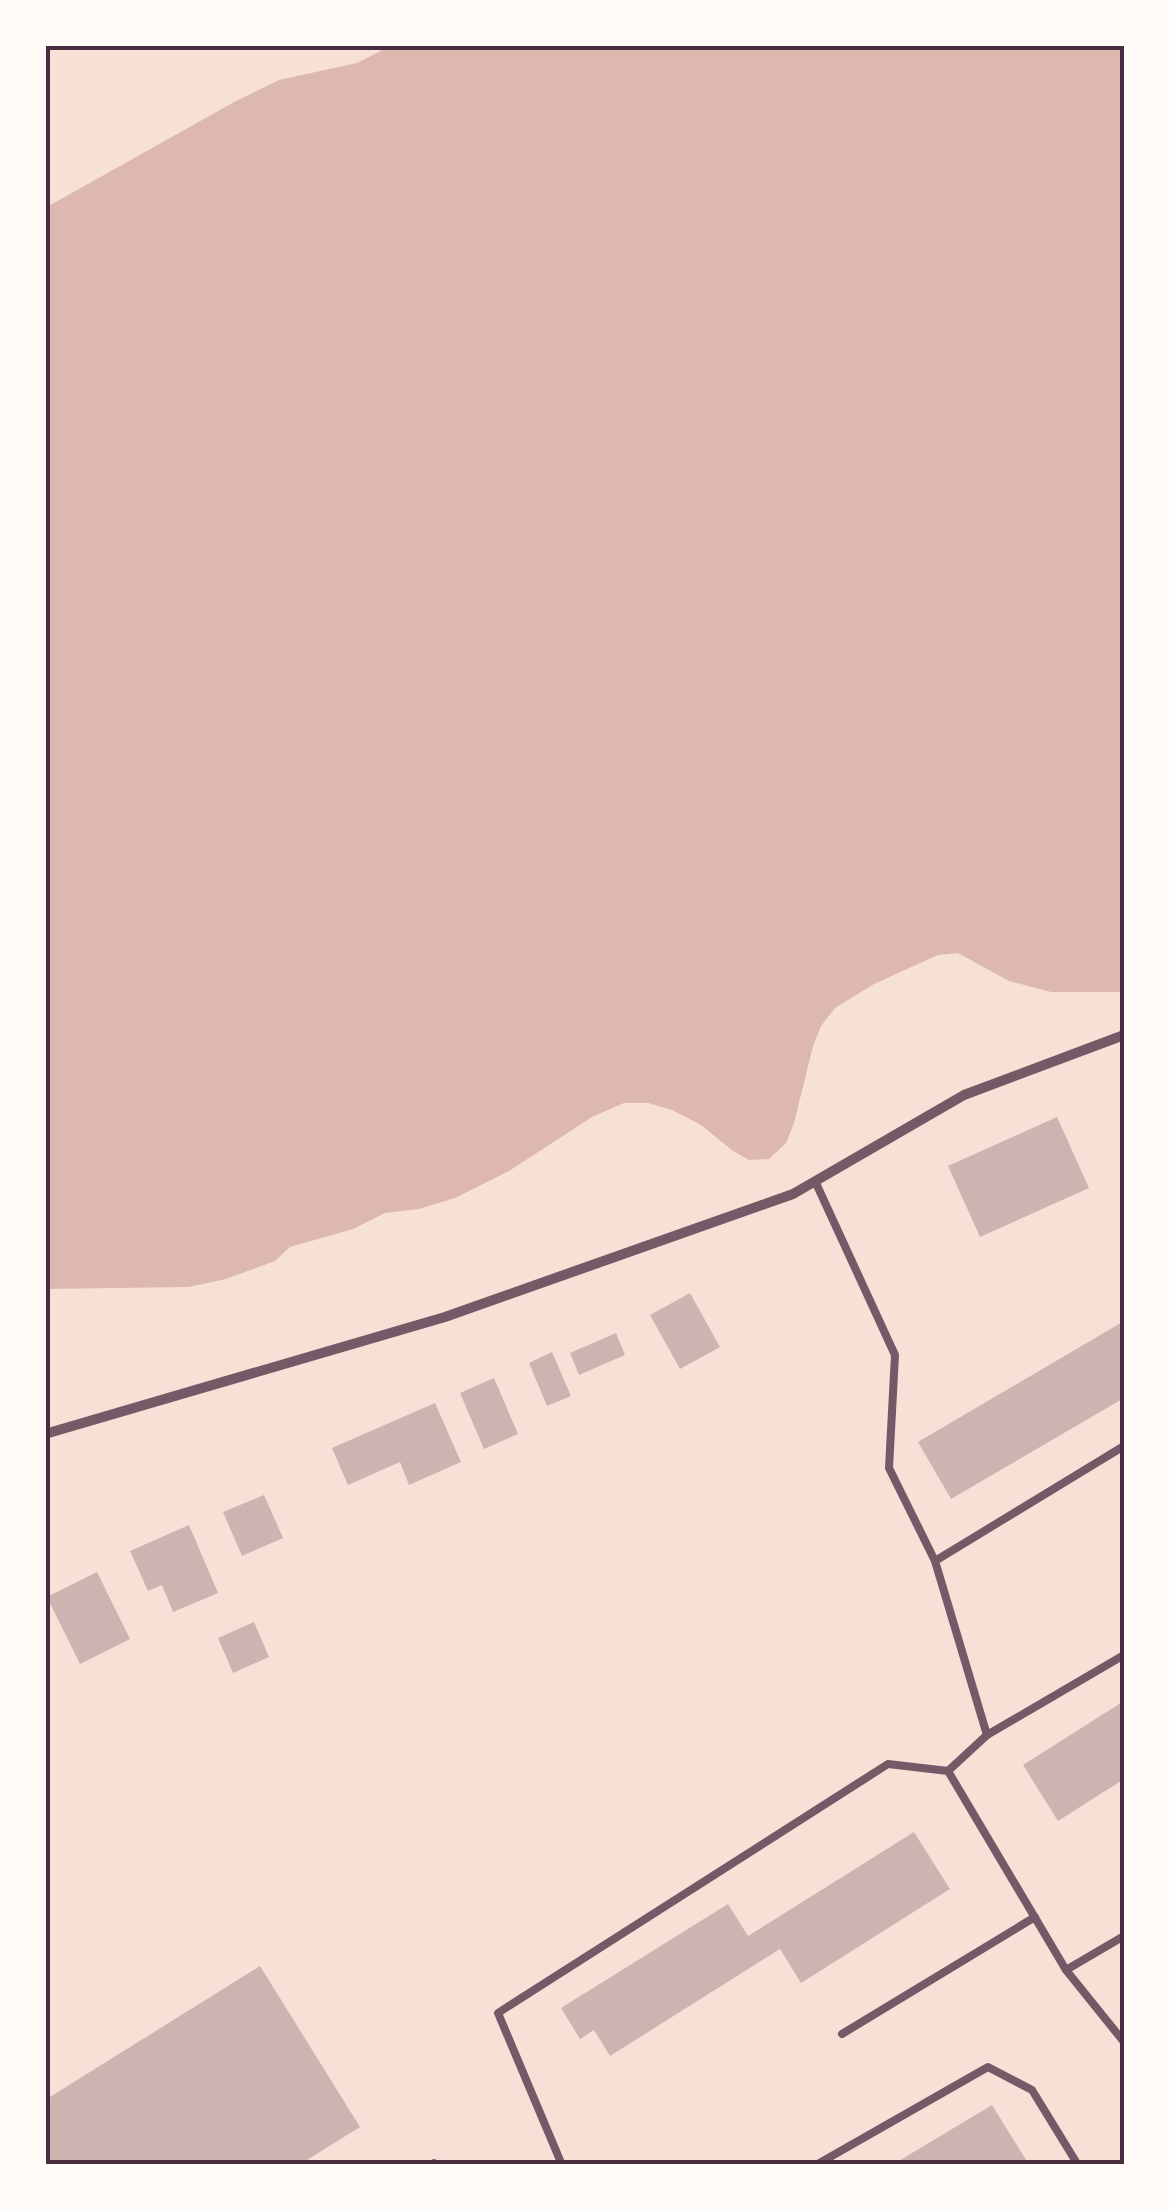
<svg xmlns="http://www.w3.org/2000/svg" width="1169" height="2210" viewBox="0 0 1169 2210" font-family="'Source Sans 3',sans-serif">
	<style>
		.water { fill: #dcb8b0 }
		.building { fill: #ccb4b1 }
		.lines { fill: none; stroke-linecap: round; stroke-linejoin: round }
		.service { stroke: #755966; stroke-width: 8 }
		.minor { stroke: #755966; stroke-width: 10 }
		.neatline { fill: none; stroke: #4a2c40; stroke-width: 4 }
	</style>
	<rect width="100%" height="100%" fill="#f7e1d7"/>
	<polygon class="water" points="392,45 1124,45 1124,992 1051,992 1009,981 958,953 938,955 874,984 835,1008 821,1026 813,1046 794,1123 786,1143 769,1159 749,1160 733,1151 701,1125 672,1110 648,1103 624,1103 592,1117 509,1171 455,1198 419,1209 385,1213 353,1229 290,1247 275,1261 226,1279 189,1287 45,1289 45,208 236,101 279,80 357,63"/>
	<g class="building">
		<polygon points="1057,1117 1089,1188 980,1237 948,1166"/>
		<polygon points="690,1293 720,1347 680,1369 650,1315"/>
		<polygon points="1124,1321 1124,1398 951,1499 918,1442"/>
		<polygon points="616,1333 625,1355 579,1375 570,1353"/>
		<polygon points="552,1352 571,1396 547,1406 529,1363"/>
		<polygon points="494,1378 518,1434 484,1449 460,1393"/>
		<polygon points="435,1403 461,1462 409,1485 400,1462 348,1485 332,1448"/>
		<polygon points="264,1495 283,1538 242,1556 223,1512"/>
		<polygon points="189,1525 218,1593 173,1612 162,1585 148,1591 130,1551"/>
		<polygon points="97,1572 130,1639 80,1664 47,1597"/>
		<polygon points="254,1622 269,1657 233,1673 218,1638"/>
		<polygon points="1124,1701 1124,1779 1058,1821 1023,1765"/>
		<polygon points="914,1832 950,1889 801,1983 780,1949 610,2056 594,2030 580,2039 561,2008 728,1904 748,1936"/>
		<polygon points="260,1966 360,2127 299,2165 45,2165 45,2100"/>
		<polygon points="992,2105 1028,2163 1025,2165 892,2165"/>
	</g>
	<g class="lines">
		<g class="service">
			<polyline points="815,1181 895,1355 889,1468 935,1561"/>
			<polyline points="987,1735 935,1561 1124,1446"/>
			<polyline points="948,1771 987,1735 1124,1655"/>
			<polyline points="1066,1970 1124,2042"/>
			<polyline points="842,2034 1035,1917"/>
			<polyline points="430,2165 434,2163 437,2165"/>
			<polyline points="562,2165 498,2013 888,1764 948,1771 1066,1970 1124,1936"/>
			<polyline points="816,2165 988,2067 1032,2090 1078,2165"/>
		</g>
		<polyline class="minor" points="45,1434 445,1317 793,1194 964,1095 1124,1035"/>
	</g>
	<rect width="1169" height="2210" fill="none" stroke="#fffaf5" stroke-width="95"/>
	<rect x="48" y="48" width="1074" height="2114" class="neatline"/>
</svg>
